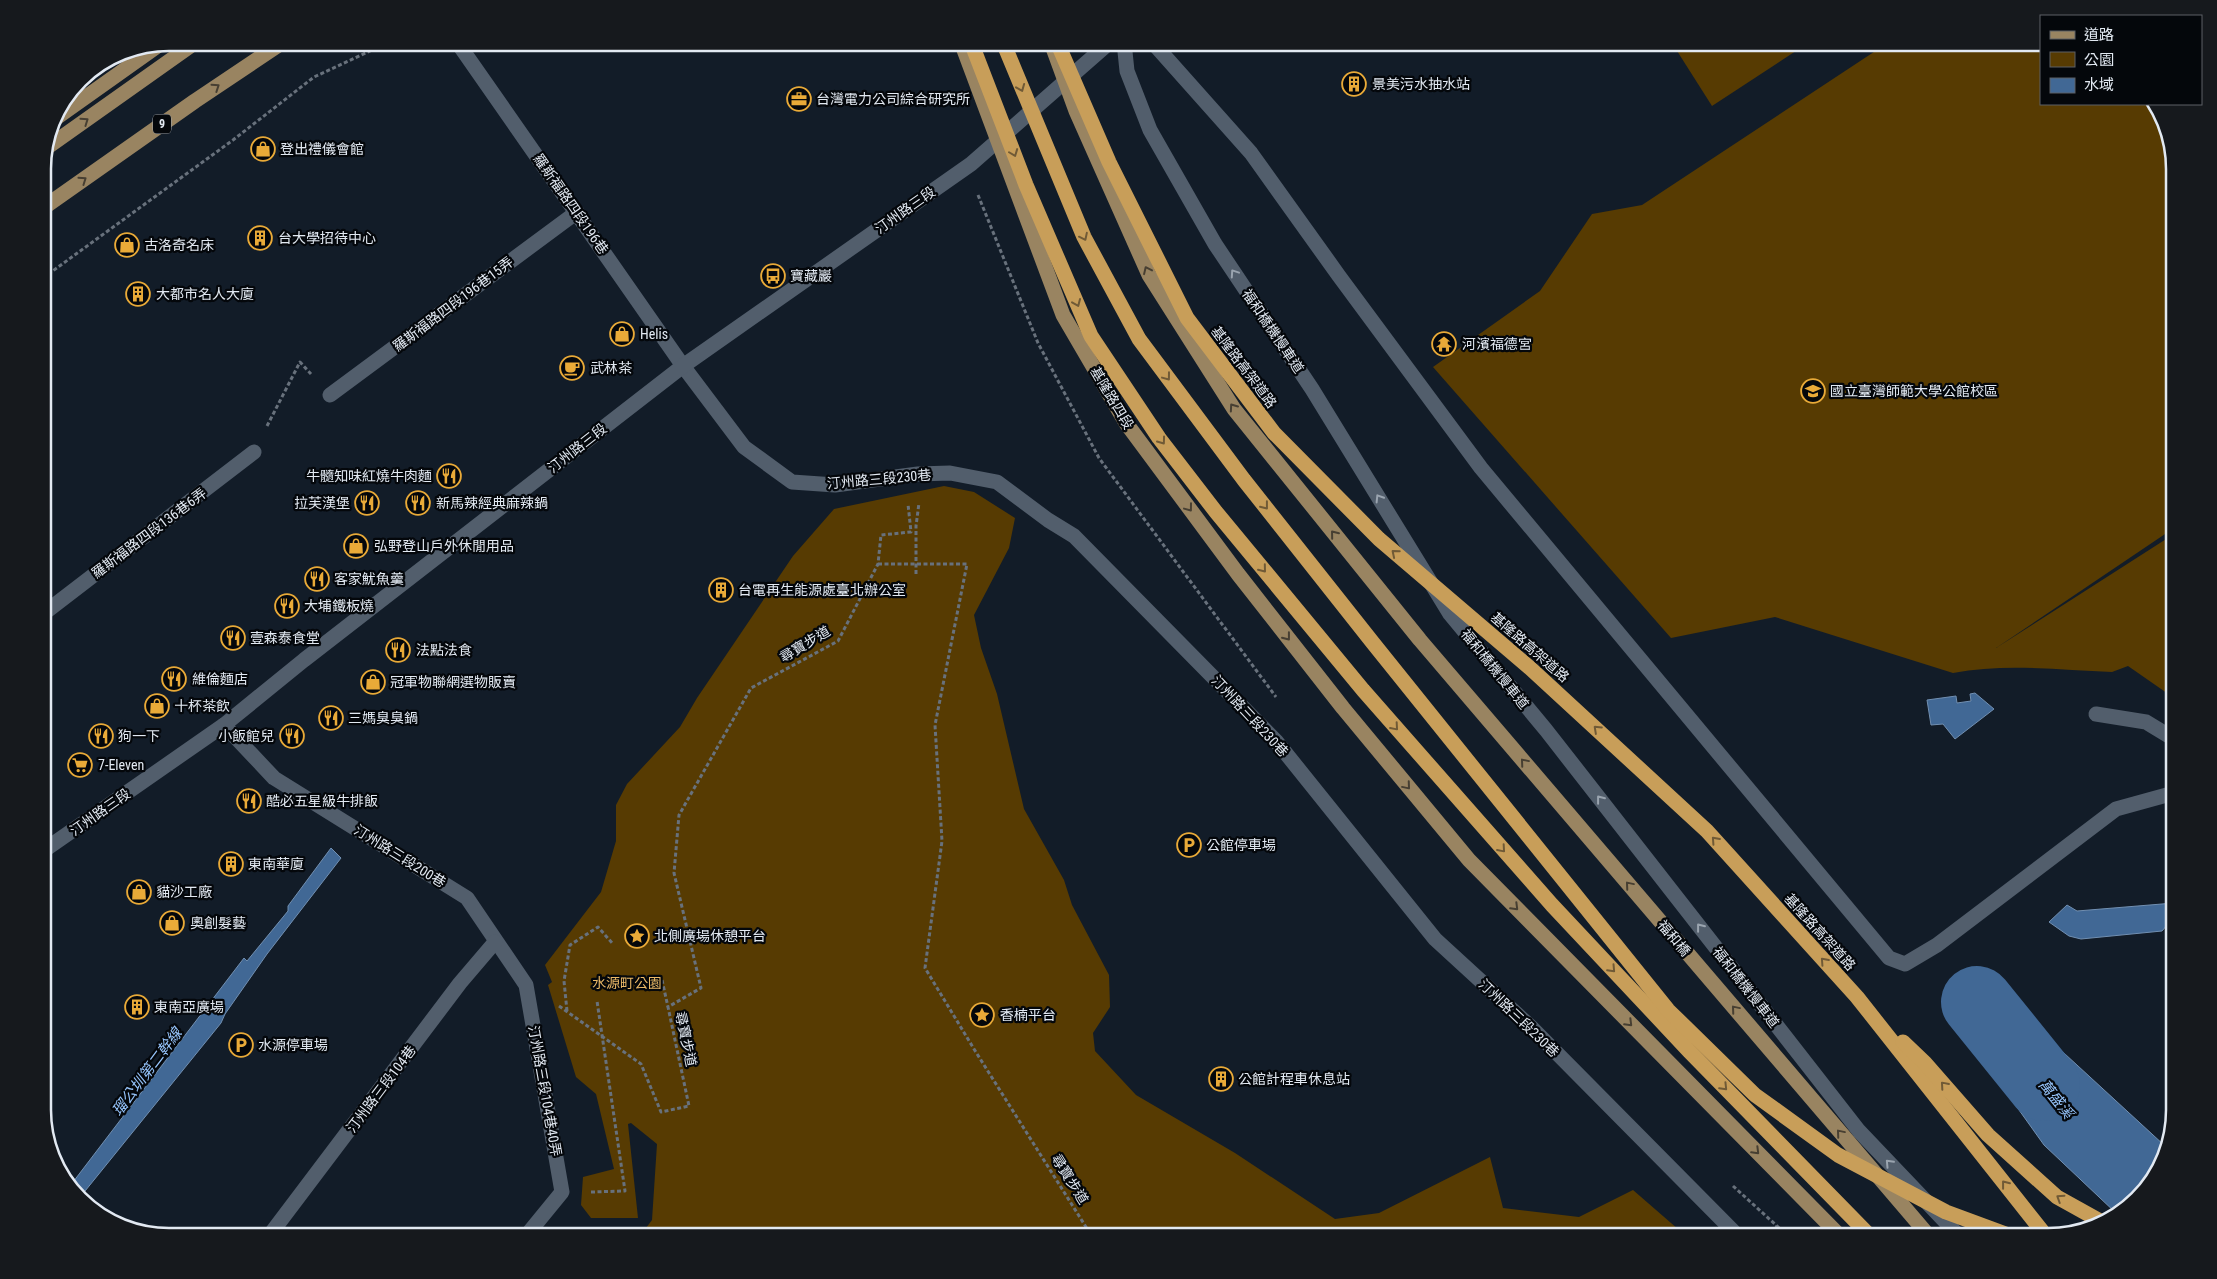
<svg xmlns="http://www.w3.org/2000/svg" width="2217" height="1279" viewBox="0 0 2217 1279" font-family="'Roboto Condensed','Noto Sans TC',sans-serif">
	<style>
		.green { fill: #573b02 }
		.water { fill: #416895; stroke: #718fb1 }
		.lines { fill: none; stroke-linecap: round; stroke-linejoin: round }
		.river { stroke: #416895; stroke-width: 72 }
		.path { stroke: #68717c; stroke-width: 3; stroke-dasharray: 4 2.5; stroke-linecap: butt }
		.minor { stroke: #525e6c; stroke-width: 15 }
		.major { stroke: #998461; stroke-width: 15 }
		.highway { stroke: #c89e59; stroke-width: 15 }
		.oneway { stroke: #473f32 }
		.oneway2 { stroke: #705a36 }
		.oneway3 { stroke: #9aa4af }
		.labels { text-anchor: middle; stroke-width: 4.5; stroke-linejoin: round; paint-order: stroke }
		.shield { fill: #04070b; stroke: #9fa5ad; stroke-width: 1 }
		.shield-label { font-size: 12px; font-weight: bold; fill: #e2e9f2 }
		.poi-label { font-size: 14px; fill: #e2e9f2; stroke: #04070b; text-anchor: start }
		.street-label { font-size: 14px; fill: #e2e9f2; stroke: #04070b }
		.park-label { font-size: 14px; fill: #ebb967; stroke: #04070b }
		.water-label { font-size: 15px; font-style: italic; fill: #96c4fb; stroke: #04070b }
		.rim { fill: none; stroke: #e2e9f2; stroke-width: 2.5 }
	</style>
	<rect width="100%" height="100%" fill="#121c28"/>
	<g class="green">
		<path d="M 1889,42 L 2041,43 L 2041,104 L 2156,104 L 2157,105 L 2174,161 L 2174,528 L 1996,648 L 2174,534 L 2174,698 L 2128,666 L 2112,672 C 2059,670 2005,663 1953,673 L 1775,617 L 1671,638 L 1433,367 L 1540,291 L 1592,214 L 1642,205 Z"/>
		<polygon points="1672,43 1808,43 1712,106"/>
		<polygon points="944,486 974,492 1015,518 1009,548 974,615 981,648 997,694 1024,809 1064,880 1072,905 1109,975 1110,1007 1093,1033 1095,1051 1136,1095 1235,1153 1335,1219 1379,1213 1490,1157 1503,1208 1579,1217 1633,1190 1686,1236 640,1236 652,1220 657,1144 631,1123 628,1124 638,1218 591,1218 581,1205 583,1177 614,1169 596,1094 576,1077 548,985 552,982 545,965 601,892 616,841 616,805 627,784 680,727 697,698 793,556 834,509"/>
	</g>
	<g class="water">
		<polygon points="1975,693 1994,709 1955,739 1943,724 1931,725 1927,700 1956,696 1957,703 1971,701 1970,694"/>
		<polygon points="331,848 341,858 267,954 225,1014 221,1023 81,1196 70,1186 244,958 247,961 288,911 288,906"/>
		<polygon points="2174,903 2174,917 2162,931 2081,939 2069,936 2049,922 2067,905 2077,911"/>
		<polygon points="2001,991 2015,1008 2165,1146 2158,1173 2117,1214 2044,1145 1959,1026"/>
	</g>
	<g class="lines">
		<polyline class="river" points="1977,1002 2044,1085"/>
		<g class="path">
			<polyline points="978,195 1038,343 1099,458 1276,697"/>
			<polyline points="43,278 233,140 314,77 389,42"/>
			<polyline points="267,426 300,362 311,374"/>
			<polyline points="878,564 967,564 935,725 942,841 925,968 974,1049 1086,1227 1103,1236"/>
			<polyline points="916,574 916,526 919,503"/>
			<polyline points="662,980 668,1007"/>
			<polyline points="559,1006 641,1064 661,1112 689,1106 668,1007 701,988 674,873 679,815 751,688 838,641 878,564 881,535 911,532 908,504"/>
			<polyline points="567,1011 564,981 570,945 598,927 613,944"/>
			<polyline points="1733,1186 1788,1236"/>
			<polyline points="591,1192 625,1191 597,1001"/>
			<polyline points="1620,1236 1628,1232 1664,1230 1672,1236"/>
			<polyline points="1766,1236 1777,1226"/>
		</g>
		<g class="minor">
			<polyline points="457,42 683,366 744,447 792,482 835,485 918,474 950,473 997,482 1048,520 1074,536 1276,741 1435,939 1531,1027 1738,1236"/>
			<polyline points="1124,42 1127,71 1150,130 1215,244 1312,389 1450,614 1546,730 1859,1131 1959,1236"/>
			<polyline points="1149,42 1154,44 1251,153 1339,276 1481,468 1889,958 1905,964 1937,945 2116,809 2174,793"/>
			<polyline points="330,395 577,212"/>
			<polyline points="43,614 254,452"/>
			<polyline points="2096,714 2146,722 2174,739"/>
			<polyline points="224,725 274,778 467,898 526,985 562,1192 526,1236"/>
			<polyline points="43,851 224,725 304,660 683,366 971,164 1110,42"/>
			<polyline points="269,1236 460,983 495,942"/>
		</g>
		<g class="major">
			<polyline points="961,42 1063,315 1126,423 1238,574 1343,708 1469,860 1840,1236"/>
			<polyline points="1053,48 1076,111 1149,275 1234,409 1420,640 1929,1236"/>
			<polyline points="52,121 159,45"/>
			<polyline points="45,149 196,42"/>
			<polyline points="43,208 195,101 283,42"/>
		</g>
		<g class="highway">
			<polyline points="971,42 1026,185 1091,336 1159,438 1216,512 1363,690 1552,905 1689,1051 1870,1236"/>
			<polyline points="1003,42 1084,237 1139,339 1244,480 1373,643 1668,1010 1755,1095 1838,1155 1946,1212 2011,1236"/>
			<polyline points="1057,42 1109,162 1187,318 1274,433 1379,539 1530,668 1707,831 1857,997 2046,1236"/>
			<polyline points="1903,1042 1925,1063 1988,1135 2057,1197 2102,1222"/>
		</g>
	</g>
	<defs><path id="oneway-chevron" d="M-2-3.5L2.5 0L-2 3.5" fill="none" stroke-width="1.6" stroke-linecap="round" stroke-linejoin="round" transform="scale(1.25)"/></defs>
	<g class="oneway">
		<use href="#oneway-chevron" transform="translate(216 87) rotate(-34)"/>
		<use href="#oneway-chevron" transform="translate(85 121) rotate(-35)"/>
		<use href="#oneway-chevron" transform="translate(83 180) rotate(-35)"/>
		<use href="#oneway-chevron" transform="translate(1147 270) rotate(-115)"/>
		<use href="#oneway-chevron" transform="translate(1233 407) rotate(-125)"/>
		<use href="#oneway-chevron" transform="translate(1189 508) rotate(53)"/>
		<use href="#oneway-chevron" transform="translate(1334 534) rotate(-129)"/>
		<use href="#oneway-chevron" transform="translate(1287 637) rotate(52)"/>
		<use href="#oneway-chevron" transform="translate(1524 762) rotate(-130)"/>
		<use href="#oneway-chevron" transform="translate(1407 786) rotate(50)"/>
		<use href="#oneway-chevron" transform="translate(1629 885) rotate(-130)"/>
		<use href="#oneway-chevron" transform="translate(1515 907) rotate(45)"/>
		<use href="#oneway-chevron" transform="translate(1735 1009) rotate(-130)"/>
		<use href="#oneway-chevron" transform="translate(1629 1023) rotate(45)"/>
		<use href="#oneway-chevron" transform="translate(1840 1133) rotate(-130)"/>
		<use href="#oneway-chevron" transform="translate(1756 1151) rotate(45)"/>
	</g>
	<g class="oneway2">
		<use href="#oneway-chevron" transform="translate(1021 88) rotate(68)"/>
		<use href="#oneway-chevron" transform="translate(1014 153) rotate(69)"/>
		<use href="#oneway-chevron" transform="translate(1084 237) rotate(64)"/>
		<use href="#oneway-chevron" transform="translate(1077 303) rotate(67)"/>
		<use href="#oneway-chevron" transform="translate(1167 377) rotate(53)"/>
		<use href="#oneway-chevron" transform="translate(1162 441) rotate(54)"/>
		<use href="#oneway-chevron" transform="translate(1265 506) rotate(52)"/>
		<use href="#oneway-chevron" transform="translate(1395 553) rotate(-140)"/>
		<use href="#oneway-chevron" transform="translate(1263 569) rotate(51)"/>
		<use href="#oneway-chevron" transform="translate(1395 727) rotate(49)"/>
		<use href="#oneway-chevron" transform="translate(1597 729) rotate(-137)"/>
		<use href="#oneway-chevron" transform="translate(1715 840) rotate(-132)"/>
		<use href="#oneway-chevron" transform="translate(1502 849) rotate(49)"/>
		<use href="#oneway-chevron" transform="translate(1824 961) rotate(-132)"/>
		<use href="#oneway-chevron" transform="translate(1612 969) rotate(47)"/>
		<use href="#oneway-chevron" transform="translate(1944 1085) rotate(-131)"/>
		<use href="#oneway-chevron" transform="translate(1724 1087) rotate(46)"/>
		<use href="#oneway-chevron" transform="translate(2005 1184) rotate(-128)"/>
		<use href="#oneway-chevron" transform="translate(2060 1198) rotate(-147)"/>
	</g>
	<g class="oneway3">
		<use href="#oneway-chevron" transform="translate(1234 273) rotate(-124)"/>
		<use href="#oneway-chevron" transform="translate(1379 498) rotate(-122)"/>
		<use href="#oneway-chevron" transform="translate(1600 799) rotate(-128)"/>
		<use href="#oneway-chevron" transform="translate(1700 927) rotate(-128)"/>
		<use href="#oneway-chevron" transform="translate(1889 1163) rotate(-133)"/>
	</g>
	<defs>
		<g id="building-ring" transform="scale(1.25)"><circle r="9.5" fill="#04070b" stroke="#e9aa38" stroke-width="1.5"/><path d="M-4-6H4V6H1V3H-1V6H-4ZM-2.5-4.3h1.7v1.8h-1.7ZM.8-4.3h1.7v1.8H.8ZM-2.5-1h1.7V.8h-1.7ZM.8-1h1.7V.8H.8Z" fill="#e9aa38"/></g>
		<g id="office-ring" transform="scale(1.25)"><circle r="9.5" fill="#04070b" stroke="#e9aa38" stroke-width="1.5"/><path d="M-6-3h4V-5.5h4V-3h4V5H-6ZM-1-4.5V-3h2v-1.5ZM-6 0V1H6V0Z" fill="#e9aa38"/></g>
		<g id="shop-ring" transform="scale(1.25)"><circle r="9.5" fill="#04070b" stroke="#e9aa38" stroke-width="1.5"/><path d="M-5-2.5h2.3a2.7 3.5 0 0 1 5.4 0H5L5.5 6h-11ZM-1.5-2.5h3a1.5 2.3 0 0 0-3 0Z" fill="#e9aa38"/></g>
		<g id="bus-ring" transform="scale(1.25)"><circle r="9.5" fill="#04070b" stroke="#e9aa38" stroke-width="1.5"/><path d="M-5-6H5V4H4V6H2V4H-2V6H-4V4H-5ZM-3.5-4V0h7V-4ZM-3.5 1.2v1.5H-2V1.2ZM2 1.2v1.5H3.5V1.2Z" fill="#e9aa38"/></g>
		<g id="temple-ring" transform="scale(1.25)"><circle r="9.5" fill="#04070b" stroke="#e9aa38" stroke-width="1.5"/><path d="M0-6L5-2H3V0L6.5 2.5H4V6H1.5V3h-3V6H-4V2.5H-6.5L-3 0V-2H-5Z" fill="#e9aa38"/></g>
		<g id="cafe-ring" transform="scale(1.25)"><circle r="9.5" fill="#04070b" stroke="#e9aa38" stroke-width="1.5"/><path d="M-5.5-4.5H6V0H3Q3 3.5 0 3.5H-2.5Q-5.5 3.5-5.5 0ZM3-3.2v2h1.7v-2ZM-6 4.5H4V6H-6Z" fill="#e9aa38"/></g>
		<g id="university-ring" transform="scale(1.25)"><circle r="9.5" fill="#04070b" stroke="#e9aa38" stroke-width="1.5"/><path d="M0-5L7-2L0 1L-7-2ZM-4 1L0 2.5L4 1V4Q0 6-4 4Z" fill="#e9aa38"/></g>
		<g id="restaurant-ring" transform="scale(1.25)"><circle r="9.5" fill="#04070b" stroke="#e9aa38" stroke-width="1.5"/><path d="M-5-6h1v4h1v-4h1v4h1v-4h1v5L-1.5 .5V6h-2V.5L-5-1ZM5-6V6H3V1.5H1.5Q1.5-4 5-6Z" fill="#e9aa38"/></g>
		<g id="supermarket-ring" transform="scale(1.25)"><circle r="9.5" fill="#04070b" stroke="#e9aa38" stroke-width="1.5"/><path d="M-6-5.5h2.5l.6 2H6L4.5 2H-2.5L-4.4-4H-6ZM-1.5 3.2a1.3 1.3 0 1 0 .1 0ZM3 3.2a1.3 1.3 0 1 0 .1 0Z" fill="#e9aa38"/></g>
		<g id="parking-ring" transform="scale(1.25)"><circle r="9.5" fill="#04070b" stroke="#e9aa38" stroke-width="1.5"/><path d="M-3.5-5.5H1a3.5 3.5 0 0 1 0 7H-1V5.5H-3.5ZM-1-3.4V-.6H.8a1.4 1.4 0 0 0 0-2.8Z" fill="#e9aa38"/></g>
		<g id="sight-ring" transform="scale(1.25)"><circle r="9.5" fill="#04070b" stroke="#e9aa38" stroke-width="1.5"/><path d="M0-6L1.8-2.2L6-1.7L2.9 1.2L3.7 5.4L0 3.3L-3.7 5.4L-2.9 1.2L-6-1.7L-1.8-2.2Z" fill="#e9aa38"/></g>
	</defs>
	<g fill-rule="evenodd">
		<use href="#building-ring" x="1354" y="84"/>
		<use href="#office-ring" x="799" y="99"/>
		<use href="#shop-ring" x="263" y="149"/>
		<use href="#building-ring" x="260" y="238"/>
		<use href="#shop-ring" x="127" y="245"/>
		<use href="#bus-ring" x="773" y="276"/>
		<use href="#building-ring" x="138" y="294"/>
		<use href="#shop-ring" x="622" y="334"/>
		<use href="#temple-ring" x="1444" y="344"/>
		<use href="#cafe-ring" x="572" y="368"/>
		<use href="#university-ring" x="1813" y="391"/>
		<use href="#restaurant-ring" x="449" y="476"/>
		<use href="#restaurant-ring" x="367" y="503"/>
		<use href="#restaurant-ring" x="418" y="503"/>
		<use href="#shop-ring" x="356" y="546"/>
		<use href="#restaurant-ring" x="317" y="579"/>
		<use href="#building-ring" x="721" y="590"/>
		<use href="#restaurant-ring" x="287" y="606"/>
		<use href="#restaurant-ring" x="233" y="638"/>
		<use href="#restaurant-ring" x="398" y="650"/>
		<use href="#restaurant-ring" x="174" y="679"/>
		<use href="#shop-ring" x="373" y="682"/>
		<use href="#shop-ring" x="157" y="706"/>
		<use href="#restaurant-ring" x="331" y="718"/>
		<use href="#restaurant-ring" x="101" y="736"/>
		<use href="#restaurant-ring" x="292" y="736"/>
		<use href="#supermarket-ring" x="80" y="765"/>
		<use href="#restaurant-ring" x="249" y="801"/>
		<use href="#parking-ring" x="1189" y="845"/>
		<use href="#building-ring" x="231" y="864"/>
		<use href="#shop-ring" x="139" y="892"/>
		<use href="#shop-ring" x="172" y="923"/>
		<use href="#sight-ring" x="637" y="936"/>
		<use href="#building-ring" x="137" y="1007"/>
		<use href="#sight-ring" x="982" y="1015"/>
		<use href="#parking-ring" x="241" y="1045"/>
		<use href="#building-ring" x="1221" y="1079"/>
	</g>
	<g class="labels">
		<rect class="shield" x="153" y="114.5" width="18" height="19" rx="4"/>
		<g class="shield-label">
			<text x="162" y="128">9</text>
		</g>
		<g class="poi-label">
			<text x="1372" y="89">景美污水抽水站</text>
			<text x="816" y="104">台灣電力公司綜合研究所</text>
			<text x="280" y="154">登出禮儀會館</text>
			<text x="278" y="243">台大學招待中心</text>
			<text x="144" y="250">古洛奇名床</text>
			<text x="790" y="281">寶藏巖</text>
			<text x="156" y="299">大都市名人大廈</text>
			<text x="640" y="339">Helis</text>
			<text x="1462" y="349">河濱福德宮</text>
			<text x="590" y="373">武林茶</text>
			<text x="1830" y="396">國立臺灣師範大學公館校區</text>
			<text x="432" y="481" text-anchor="end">牛髓知味紅燒牛肉麵</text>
			<text x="350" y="508" text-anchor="end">拉芙漢堡</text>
			<text x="436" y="508">新馬辣經典麻辣鍋</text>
			<text x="374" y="551">弘野登山戶外休閒用品</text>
			<text x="334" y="584">客家魷魚羹</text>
			<text x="738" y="595">台電再生能源處臺北辦公室</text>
			<text x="304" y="611">大埔鐵板燒</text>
			<text x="250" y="643">壹森泰食堂</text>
			<text x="416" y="655">法點法食</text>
			<text x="192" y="684">維倫麵店</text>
			<text x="390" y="687">冠軍物聯網選物販賣</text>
			<text x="174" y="711">十杯茶飲</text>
			<text x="348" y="723">三媽臭臭鍋</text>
			<text x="118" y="741">狗一下</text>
			<text x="274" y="741" text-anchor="end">小飯館兒</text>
			<text x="98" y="770">7-Eleven</text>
			<text x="266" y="806">酷必五星級牛排飯</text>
			<text x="1206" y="850">公館停車場</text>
			<text x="248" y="869">東南華廈</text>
			<text x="156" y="897">貓沙工廠</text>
			<text x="190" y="928">奧創髮藝</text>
			<text x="654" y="941">北側廣場休憩平台</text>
			<text x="154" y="1012">東南亞廣場</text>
			<text x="1000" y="1020">香楠平台</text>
			<text x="258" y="1050">水源停車場</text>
			<text x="1238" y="1084">公館計程車休息站</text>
		</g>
		<g class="street-label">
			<text transform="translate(571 204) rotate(55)" y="5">羅斯福路四段196巷</text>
			<text transform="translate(905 210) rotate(-35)" y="5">汀州路三段</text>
			<text transform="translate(453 304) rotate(-37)" y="5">羅斯福路四段196巷15弄</text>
			<text transform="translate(1273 331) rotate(56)" y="5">福和橋機慢車道</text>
			<text transform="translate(1244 367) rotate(53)" y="5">基隆路高架道路</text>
			<text transform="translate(1112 398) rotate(59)" y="5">基隆路四段</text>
			<text transform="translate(577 448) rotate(-38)" y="5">汀州路三段</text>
			<text transform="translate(879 479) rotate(-5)" y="5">汀州路三段230巷</text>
			<text transform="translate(149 533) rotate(-37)" y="5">羅斯福路四段136巷6弄</text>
			<text transform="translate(805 644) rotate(-31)" y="5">尋寶步道</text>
			<text transform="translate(1530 647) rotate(41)" y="5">基隆路高架道路</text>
			<text transform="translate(1495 669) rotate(51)" y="5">福和橋機慢車道</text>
			<text transform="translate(1250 716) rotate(47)" y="5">汀州路三段230巷</text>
			<text transform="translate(100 812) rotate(-35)" y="5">汀州路三段</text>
			<text transform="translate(400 856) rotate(32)" y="5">汀州路三段200巷</text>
			<text transform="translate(1820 932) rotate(48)" y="5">基隆路高架道路</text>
			<text transform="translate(1674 938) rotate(50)" y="5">福和橋</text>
			<text transform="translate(1746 987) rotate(52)" y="5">福和橋機慢車道</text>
			<text transform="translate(1519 1018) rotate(44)" y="5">汀州路三段230巷</text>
			<text transform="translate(686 1039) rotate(78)" y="5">尋寶步道</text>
			<text transform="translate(381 1089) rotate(-53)" y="5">汀州路三段104巷</text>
			<text transform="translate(545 1091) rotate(80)" y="5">汀州路三段104巷40弄</text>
			<text transform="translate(1070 1179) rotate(58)" y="5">尋寶步道</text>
		</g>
		<g class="park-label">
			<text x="627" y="988">水源町公園</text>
		</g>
		<g class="water-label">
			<text transform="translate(147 1072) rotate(-53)" y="5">瑠公圳第二幹線</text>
			<text transform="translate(2056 1099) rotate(51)" y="5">萬盛溪</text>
		</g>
	</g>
	<path d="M0 0H2217V1279H0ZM169 51H2048A118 118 0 0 1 2166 169V1110A118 118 0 0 1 2048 1228H169A118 118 0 0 1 51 1110V169A118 118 0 0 1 169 51Z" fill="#16191d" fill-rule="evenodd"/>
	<path class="rim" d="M169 51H2048A118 118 0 0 1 2166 169V1110A118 118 0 0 1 2048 1228H169A118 118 0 0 1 51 1110V169A118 118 0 0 1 169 51Z"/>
	<rect x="2040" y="15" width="162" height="90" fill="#04070b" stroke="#5d6167"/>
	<rect x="2050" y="31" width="25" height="8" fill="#998461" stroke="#5d6167"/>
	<text x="2084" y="40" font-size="15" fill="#e2e9f2">道路</text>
	<rect x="2050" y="52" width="25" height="15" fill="#573b02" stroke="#5d6167"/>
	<text x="2084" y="65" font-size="15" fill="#e2e9f2">公園</text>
	<rect x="2050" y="78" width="25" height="15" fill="#416895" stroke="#5d6167"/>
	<text x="2084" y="90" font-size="15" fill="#e2e9f2">水域</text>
</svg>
